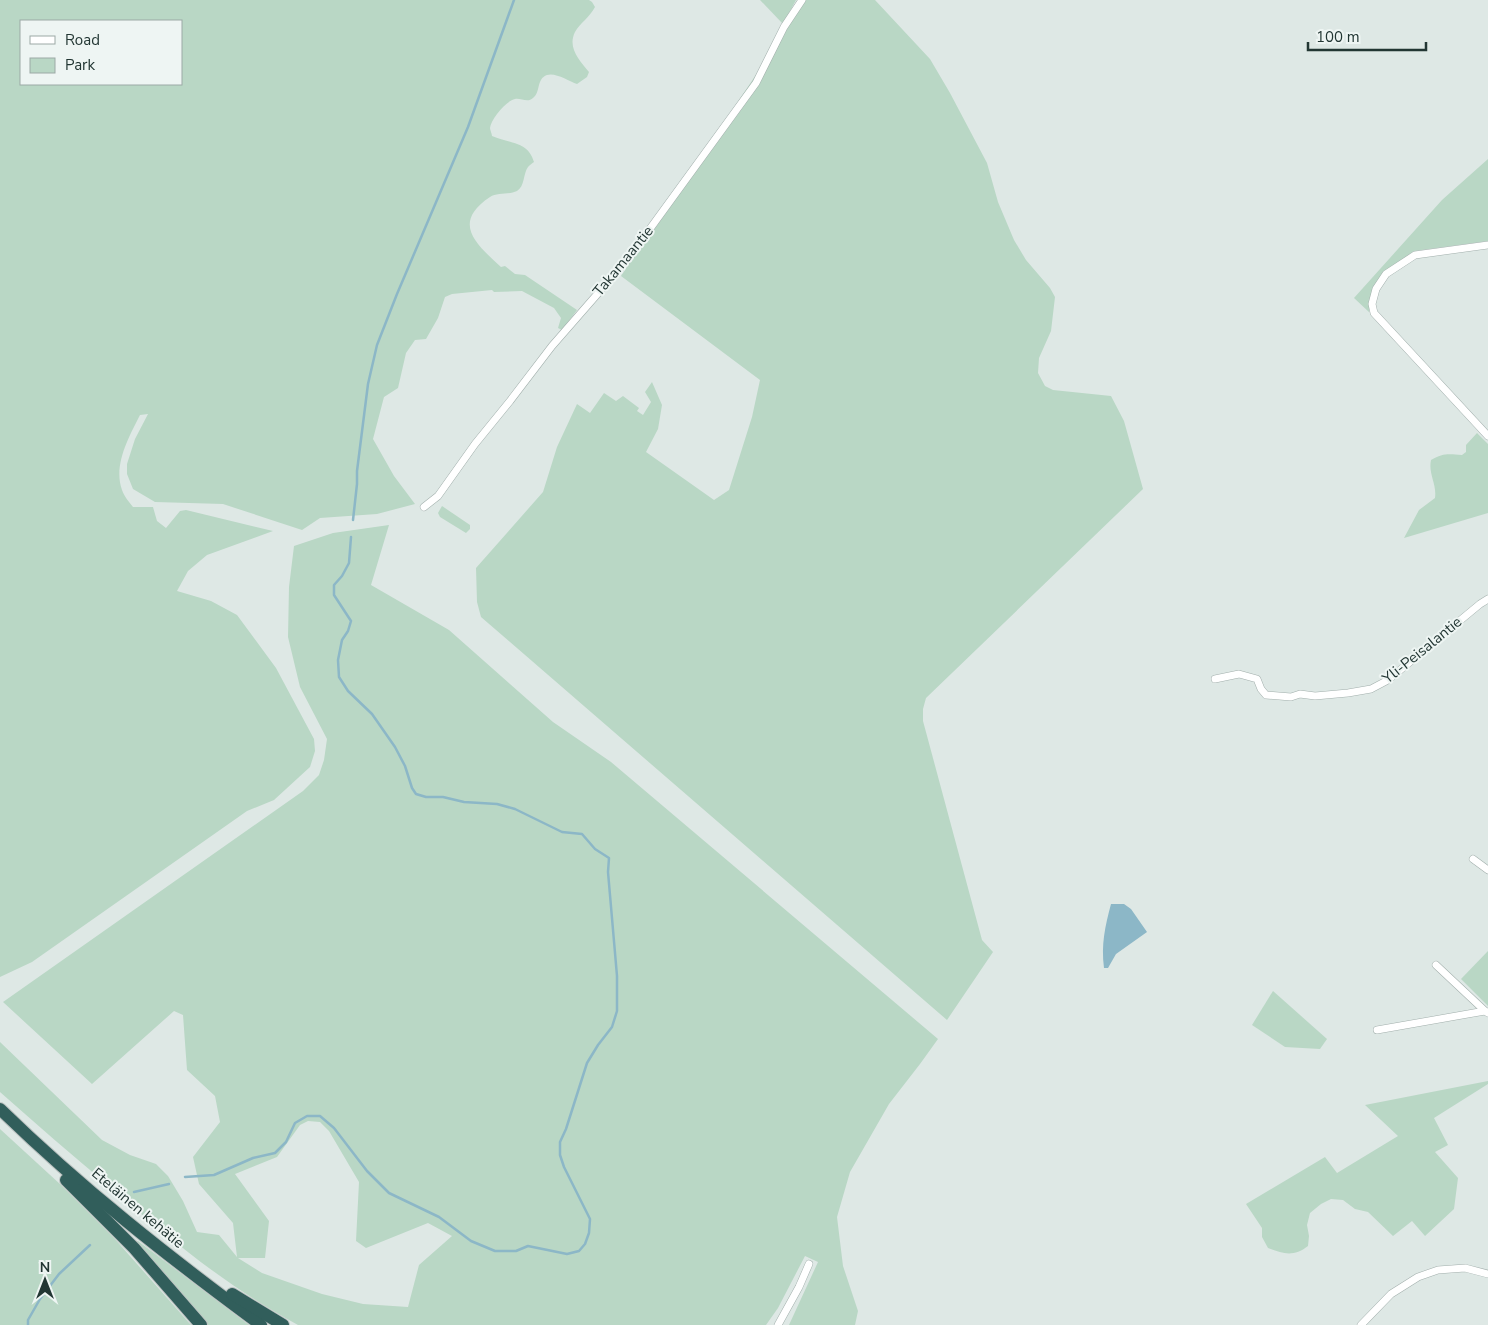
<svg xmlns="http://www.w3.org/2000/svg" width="1488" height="1325" viewBox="0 0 1488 1325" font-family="'Nunito Sans',sans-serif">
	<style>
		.green { fill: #b9d7c5; fill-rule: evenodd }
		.water { fill: #8cb7c7 }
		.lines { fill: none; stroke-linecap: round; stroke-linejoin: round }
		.stream { stroke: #8cb7c7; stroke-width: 2.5 }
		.street-casing { stroke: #a2afac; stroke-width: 8 }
		.highway-casing { stroke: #bdc3c2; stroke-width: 14 }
		.street { stroke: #fff; stroke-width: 7 }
		.highway { stroke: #315e5b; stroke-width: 12 }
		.labels { text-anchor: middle; stroke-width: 4; stroke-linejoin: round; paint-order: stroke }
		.street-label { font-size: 15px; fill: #223633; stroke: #eef5f3 }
	</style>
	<rect width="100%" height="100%" fill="#dee8e5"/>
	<g class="green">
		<path d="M 0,0 L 589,0 L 592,2 L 595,7 C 590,17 580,23 575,32 C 567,48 580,61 589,72 L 587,77 L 577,84 C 569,81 555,72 547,75 C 536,79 541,92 533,98 C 528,103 521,98 515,99 C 506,101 491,119 490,128 C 490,130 492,134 492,136 C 510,144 528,141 534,162 C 532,163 530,165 528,167 C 523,174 525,186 517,191 C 509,195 497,192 490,197 C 451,223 476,244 501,267 L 505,266 L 515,274 L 525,275 L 577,310 L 562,330 L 558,328 L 561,318 L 554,308 L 522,291 L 494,292 L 492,290 L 452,294 L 445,297 L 438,318 L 426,339 L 415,340 L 406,353 L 398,388 L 384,397 L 373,439 L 394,476 L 415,504 L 377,514 L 320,518 L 302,530 L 223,504 L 155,502 L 133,489 L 127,474 L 127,464 L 135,439 L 148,414 L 140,415 C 129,437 113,465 122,490 C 124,496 129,502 133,507 L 153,507 L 157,521 L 166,528 L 180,511 L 186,510 L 273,531 L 207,555 L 188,571 L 177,591 L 211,601 L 237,615 L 276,668 L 314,739 L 315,751 L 310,767 L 274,800 L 247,811 L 32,962 L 0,977 ZM 21,21 L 181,21 L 181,84 L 21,84 Z"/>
		<polygon points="760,0 796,0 783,24"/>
		<polygon points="806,0 875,0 930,59 950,93 987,163 998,202 1014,240 1026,260 1050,288 1055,297 1051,331 1039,358 1038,373 1045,386 1053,390 1111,396 1124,421 1143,489 926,698 923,709 923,721 982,940 993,952 947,1020 481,617 477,602 476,568 543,492 557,447 577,404 590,413 604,393 616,401 623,396 639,408 637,411 643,415 651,402 645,392 652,382 662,405 658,429 646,452 714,500 729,490 752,417 760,380 621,276"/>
		<polygon points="1488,159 1488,241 1414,251 1384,273 1369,305 1369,312 1354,298 1442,200"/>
		<path d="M 1477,433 L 1488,444 L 1488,513 L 1404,538 L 1419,510 L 1435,498 C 1437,484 1428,474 1431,460 C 1443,453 1448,454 1462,455 L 1466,452 L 1466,445 Z"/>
		<polygon points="442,506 470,525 470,529 466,533 440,517 438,513"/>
		<path d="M 389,525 L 371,585 L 449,630 L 553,722 L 611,762 L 938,1039 L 920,1064 L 889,1104 L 850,1172 L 837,1217 L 843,1266 L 858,1311 L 855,1325 L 789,1325 L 818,1262 L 805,1256 L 778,1308 L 766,1325 L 298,1325 C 229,1288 168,1238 109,1186 C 72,1155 36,1124 0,1092 L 0,1042 L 102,1140 L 130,1155 L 156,1164 L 168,1176 L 183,1201 L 197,1232 L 219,1235 L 237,1257 L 233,1223 L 199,1184 L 193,1157 L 220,1122 L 215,1096 L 187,1070 L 183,1015 L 174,1011 L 92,1084 L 3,1002 L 303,791 L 319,775 L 324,760 L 327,739 L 300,687 L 288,637 L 289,587 L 294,546 L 333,533 ZM 308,1121 L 320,1122 L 329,1131 L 359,1182 L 356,1241 L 366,1248 L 428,1223 L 452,1236 L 419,1265 L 408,1307 L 363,1304 L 322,1294 L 262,1273 L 238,1258 L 265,1258 L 269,1221 L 235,1174 L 277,1157 L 300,1125 Z"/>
		<polygon points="1488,951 1488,1006 1461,979"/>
		<polygon points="1273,991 1327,1039 1320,1049 1285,1047 1252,1025"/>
		<path d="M 1488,1081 L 1488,1084 L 1434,1118 L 1448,1145 L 1435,1152 L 1458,1178 L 1454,1209 L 1425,1236 L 1412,1221 L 1393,1236 L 1368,1212 L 1355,1209 L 1343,1200 L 1331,1199 L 1321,1204 L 1310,1213 L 1307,1225 L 1309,1236 L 1308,1246 C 1294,1257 1283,1254 1268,1248 L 1262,1237 L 1262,1228 L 1246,1204 L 1325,1157 L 1337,1173 L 1398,1136 L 1365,1105 Z"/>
		<polygon points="0,1129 61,1185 114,1238 191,1325 0,1325"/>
		<polygon points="138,1241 249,1325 208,1325 135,1243"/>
	</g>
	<path class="water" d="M 1111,904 L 1124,904 L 1131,909 L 1147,932 L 1116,954 L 1108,968 L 1104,968 C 1101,944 1105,927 1111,904 Z"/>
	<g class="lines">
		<g class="stream">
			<polyline points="353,520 357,484 357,471 368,384 377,345 397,294 468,127 514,0"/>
			<polyline points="185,1177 214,1175 253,1158 275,1153 286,1142 295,1123 307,1116 320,1116 334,1128 367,1171 389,1193 439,1217 471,1241 495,1251 516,1251 528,1246 567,1254 579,1251 585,1244 589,1233 590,1219 564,1167 560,1155 560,1142 566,1129 587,1063 598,1045 612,1027 617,1011 617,976 608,872 609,858 595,849 582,834 562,832 515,809 497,804 464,802 443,797 426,797 416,794 412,788 405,766 395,747 372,714 348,691 339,677 338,660 342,640 348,631 351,621 334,595 334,585 342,576 349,563 351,537"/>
			<polyline points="134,1192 169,1184"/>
			<polyline points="28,1325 28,1320 40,1299 59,1274 90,1245"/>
		</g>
		<g class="street-casing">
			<g id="street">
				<polyline points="1488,245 1415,255 1386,274 1376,289 1372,304 1374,313 1488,436"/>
				<polyline points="424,507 438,496 475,444 510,401 552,346 628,259 756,83 784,27 802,0"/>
				<polyline points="1215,679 1239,674 1257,679 1261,689 1266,695 1291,697 1300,694 1315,696 1348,693 1371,689 1388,680 1480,604 1488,599"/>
				<polyline points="1473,859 1488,870"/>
				<polyline points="1436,965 1485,1011"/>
				<polyline points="1377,1030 1485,1011 1488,1013"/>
				<polyline points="778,1325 799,1287 809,1264"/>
				<polyline points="1361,1325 1391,1294 1418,1277 1438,1270 1465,1268 1488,1274"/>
			</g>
		</g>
		<g class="highway-casing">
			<g id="highway">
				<path d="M 0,1109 C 81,1188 170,1258 261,1325"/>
				<polyline points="66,1180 134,1248 201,1325"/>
				<polyline points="232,1294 283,1325"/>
			</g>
		</g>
		<use href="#street" class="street"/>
		<use href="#highway" class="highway"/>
	</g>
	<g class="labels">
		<g class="street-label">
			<text transform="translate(623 261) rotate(-51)" y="5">Takamaantie</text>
			<text transform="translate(1422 650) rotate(-39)" y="5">Yli-Peisalantie</text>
			<text transform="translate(138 1208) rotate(40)" y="5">Eteläinen kehätie</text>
		</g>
	</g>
	<rect x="20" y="20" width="162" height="65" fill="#eef5f3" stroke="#9ca9a6"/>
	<rect x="30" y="36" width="25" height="8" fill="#ffffff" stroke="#9ca9a6"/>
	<text x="65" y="45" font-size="15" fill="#223633">Road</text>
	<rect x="30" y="58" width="25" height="15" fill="#b9d7c5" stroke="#9ca9a6"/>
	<text x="65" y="70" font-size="15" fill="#223633">Park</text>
	<g transform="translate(45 1280)" stroke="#eef5f3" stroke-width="4" paint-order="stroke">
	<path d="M0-4L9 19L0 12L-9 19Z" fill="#223633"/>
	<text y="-8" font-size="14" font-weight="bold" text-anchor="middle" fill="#223633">N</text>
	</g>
	<path d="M1308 42v8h118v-8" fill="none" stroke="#223633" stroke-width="2.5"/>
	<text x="1316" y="42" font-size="15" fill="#223633" stroke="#eef5f3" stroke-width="4" paint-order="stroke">100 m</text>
</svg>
